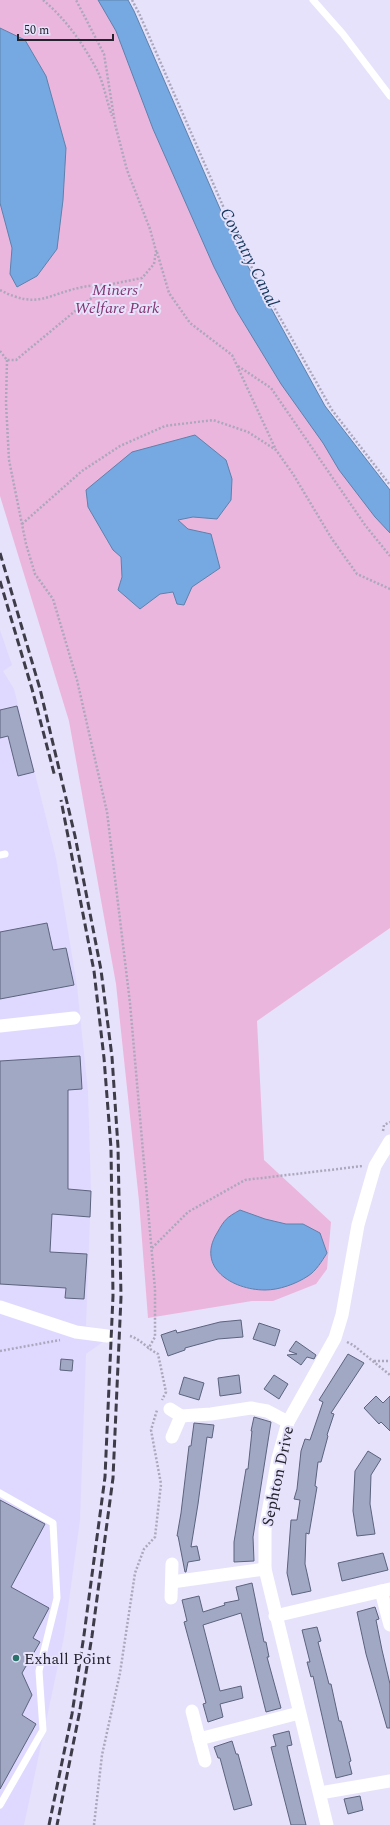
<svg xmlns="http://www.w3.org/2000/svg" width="390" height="1825" viewBox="0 0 390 1825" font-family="Spectral,serif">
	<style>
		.built { fill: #e0d9ff }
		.green { fill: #ebb6dd }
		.water { fill: #76a9e2; stroke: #5e81ac }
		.building { fill: #a0a8c4; stroke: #5c637d }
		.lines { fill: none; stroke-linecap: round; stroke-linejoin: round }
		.path { stroke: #aba7bc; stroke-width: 2.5; stroke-dasharray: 2 2; stroke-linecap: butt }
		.lane { stroke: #fff; stroke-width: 7 }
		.street { stroke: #fff; stroke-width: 13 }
		.rail { stroke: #3e3c49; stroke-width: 3; stroke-dasharray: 8 4; stroke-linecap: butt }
		.poi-dot { fill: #29726c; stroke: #e6e2fb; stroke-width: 1.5 }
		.labels { text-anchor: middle; stroke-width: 4; stroke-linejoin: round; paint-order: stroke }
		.park-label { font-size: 16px; font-style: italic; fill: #823672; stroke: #e6e2fb }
		.street-label { font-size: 16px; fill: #25232e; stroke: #e6e2fb }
		.poi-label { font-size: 16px; fill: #25232e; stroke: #e6e2fb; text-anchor: start }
		.water-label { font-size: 17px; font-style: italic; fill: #12375c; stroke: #e6e2fb }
	</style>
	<rect width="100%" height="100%" fill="#e6e2fb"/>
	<polygon class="built" points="0,630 12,665 3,671 14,689 56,858 77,986 88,1092 91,1191 86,1326 105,1330 104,1341 86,1354 80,1520 64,1637 24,1825 0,1825"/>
	<polygon class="green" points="0,0 113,0 224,255 390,511 390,928 257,1021 264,1160 331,1222 327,1269 316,1284 273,1301 252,1301 148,1318 139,1201 116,984 69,721 0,496"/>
	<g class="water">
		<polygon points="98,0 128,0 134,11 234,241 325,406 390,490 390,533 375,517 339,470 323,443 281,384 236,310 214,267 153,129 116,31"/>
		<polygon points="0,28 25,40 46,76 66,148 63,200 57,249 37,276 17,287 10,274 12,248 0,203"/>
		<polygon points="195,435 226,460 232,479 231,500 217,519 193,517 178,520 188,529 211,534 220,568 192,587 184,605 177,604 173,592 160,594 140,609 118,590 122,577 121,557 113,550 88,507 86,490 132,452"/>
		<path d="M 240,1210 L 265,1219 L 286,1224 L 303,1224 L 320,1233 L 327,1253 C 322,1261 316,1271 308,1276 C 296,1284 279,1290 265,1290 C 232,1290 196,1267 217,1233 C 225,1219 226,1218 240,1210 Z"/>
	</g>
	<g class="building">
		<polygon points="17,706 34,772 18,776 8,736 0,738 0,710"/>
		<polygon points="47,923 53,950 66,948 74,985 0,999 0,932"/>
		<polygon points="80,1056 82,1089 68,1090 68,1189 91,1191 90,1217 52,1214 50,1252 87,1254 84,1299 65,1298 66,1288 0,1284 0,1061"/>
		<polygon points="241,1320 243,1337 218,1339 185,1348 185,1350 168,1356 161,1335 176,1330 177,1333 220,1322"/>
		<polygon points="259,1323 280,1330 275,1346 253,1339"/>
		<polygon points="296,1341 316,1355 314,1359 307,1357 301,1365 287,1355 297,1354 289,1351"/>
		<polygon points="348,1354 364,1363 331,1413 334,1414 327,1435 328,1436 321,1462 318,1462 315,1486 317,1487 309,1534 306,1533 305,1564 311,1591 292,1595 287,1573 291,1520 297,1520 300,1500 294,1499 297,1489 301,1451 305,1439 310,1440 323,1402 319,1400"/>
		<polygon points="61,1359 73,1360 72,1371 60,1370"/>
		<polygon points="239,1375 241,1393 220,1396 218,1378"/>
		<polygon points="274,1375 288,1384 279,1399 264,1389"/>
		<polygon points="184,1377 204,1383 199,1400 179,1394"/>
		<polygon points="376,1396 383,1403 390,1396 390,1431 381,1422 379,1424 364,1408"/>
		<polygon points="254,1417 271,1422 253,1537 254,1561 234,1562 234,1542 246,1469 248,1469 252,1431 251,1431"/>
		<polygon points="194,1423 214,1425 212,1438 207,1437 198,1504 191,1547 197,1546 200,1560 188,1562 186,1572 185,1572 178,1536 177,1536 181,1513 189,1446 191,1446"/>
		<polygon points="368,1451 381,1459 371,1475 370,1504 375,1534 357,1536 353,1511 355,1471"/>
		<polygon points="0,1500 45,1524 11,1587 49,1608 33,1638 40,1642 22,1673 32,1695 22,1715 36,1724 0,1789"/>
		<polygon points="383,1553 388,1570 342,1581 338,1563"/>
		<polygon points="252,1583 264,1642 266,1642 269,1657 267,1657 281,1708 266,1712 241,1613 203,1625 220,1691 241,1686 243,1698 220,1704 223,1717 208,1722 203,1704 206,1703 184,1622 187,1621 182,1600 199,1596 203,1612 225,1605 224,1603 239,1600 236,1587"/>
		<polygon points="375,1607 379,1619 376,1620 382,1650 390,1684 390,1728 387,1728 366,1654 357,1612"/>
		<polygon points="317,1627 321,1641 318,1642 329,1684 331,1684 339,1721 341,1721 351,1761 349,1762 352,1774 336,1778 313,1676 311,1677 307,1662 310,1662 302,1630"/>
		<polygon points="289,1731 292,1745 287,1746 306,1825 291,1825 271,1747 276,1746 273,1735"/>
		<polygon points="232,1741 236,1754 238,1754 252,1805 234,1810 220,1758 218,1758 214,1747"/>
		<polygon points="360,1796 363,1810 348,1814 344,1799"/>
	</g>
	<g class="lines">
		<g class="path">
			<path d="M 43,0 C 66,19 84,45 98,72 C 104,85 107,102 112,116"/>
			<polyline points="132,0 139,13 243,252 332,410 390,485"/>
			<polyline points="157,252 169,293 190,323 232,355 276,450"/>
			<path d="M 0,290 C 38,310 47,294 83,287 C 92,285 102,285 111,284"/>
			<polyline points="0,351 7,360 16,360 86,302 112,284 142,278 154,264 156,251 150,229 127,170 115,124 104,54 76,0"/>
			<polyline points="7,360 6,403 9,460 26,544 35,574 53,599 77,680 107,812 130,1003 155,1289 155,1337 148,1349"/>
			<polyline points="238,366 271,388 365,525 390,556"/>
			<polyline points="22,524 82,471 120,446 165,426 213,420 248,432 276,450 293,474 332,539 357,574 390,589"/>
			<polyline points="383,1131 384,1125 390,1122"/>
			<polyline points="152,1248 188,1212 245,1180 363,1166"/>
			<path d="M 130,1336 C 140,1339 148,1349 158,1354 L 166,1392 L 162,1400"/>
			<polyline points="347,1342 353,1345 390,1375"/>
			<polyline points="0,1351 60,1340"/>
			<polyline points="374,1361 390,1361"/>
			<polyline points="94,1825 102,1755 120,1673 135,1573 144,1549 155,1537 161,1484 151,1430 157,1410"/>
		</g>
		<g class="lane">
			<polyline points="313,0 343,34 390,96"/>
			<polyline points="0,855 5,854"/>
			<polyline points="0,1493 53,1523 57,1598 39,1671 43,1730 0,1805"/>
		</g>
		<g class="street">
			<polyline points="0,1026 74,1018"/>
			<polyline points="0,1307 76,1332 107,1336"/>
			<polyline points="170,1409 181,1416 211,1414 251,1408 267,1411 288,1422"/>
			<polyline points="172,1437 181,1416"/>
			<polyline points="172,1582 265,1569"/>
			<polyline points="381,1591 390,1625"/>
			<polyline points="171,1598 172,1564"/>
			<polyline points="275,1616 390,1589"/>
			<polyline points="192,1711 205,1761"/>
			<polyline points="199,1739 299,1713"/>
			<polyline points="320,1793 390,1781"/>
			<polyline points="327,1825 265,1569 265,1529 278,1458 288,1422 335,1338 342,1315 358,1225 375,1166 390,1141"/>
		</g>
		<g class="rail">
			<polyline points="0,553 40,689 75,836 101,970 112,1057 118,1147 121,1297 113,1478 92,1636 79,1715 57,1825"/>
			<polyline points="0,581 32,689 55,777"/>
			<polyline points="49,1825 72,1714 84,1635 105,1477 113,1296 111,1148 104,1058 94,971 61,800"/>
		</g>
	</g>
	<circle class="poi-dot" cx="16" cy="1658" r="4"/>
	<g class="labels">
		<g class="park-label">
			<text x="117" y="295">Miners'<tspan x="117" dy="18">Welfare Park</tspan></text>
		</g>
		<g class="street-label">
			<text transform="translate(277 1476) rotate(-78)" y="6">Sephton Drive</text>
		</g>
		<g class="poi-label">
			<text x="24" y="1664">Exhall Point</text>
		</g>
		<g class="water-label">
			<text transform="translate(250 257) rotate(63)" y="6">Coventry Canal</text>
		</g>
	</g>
	<path d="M18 34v6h95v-6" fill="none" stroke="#25232e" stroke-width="2"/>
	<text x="24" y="34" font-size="12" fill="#25232e" stroke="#e6e2fb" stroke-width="3" paint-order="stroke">50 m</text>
</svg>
